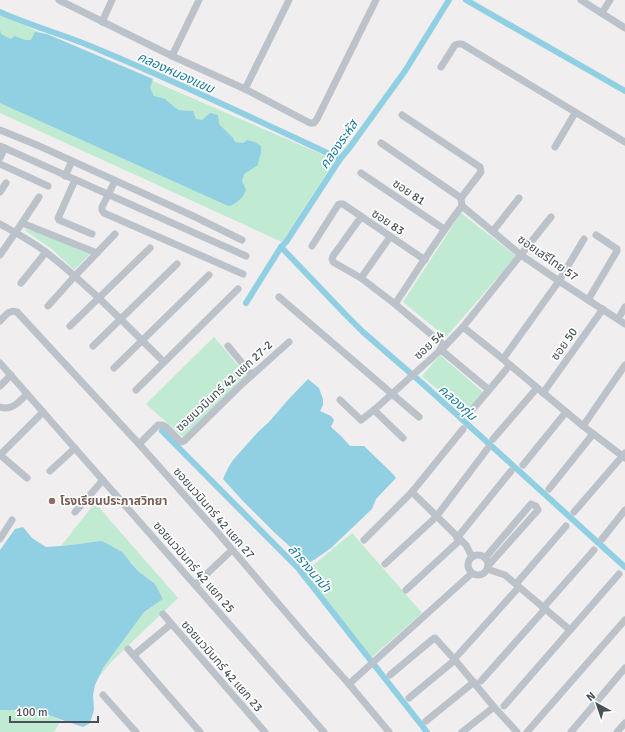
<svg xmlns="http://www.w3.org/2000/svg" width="625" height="732" viewBox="0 0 625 732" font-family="Signika,'Noto Sans Thai',sans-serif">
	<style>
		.green { fill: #c0ead2 }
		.water { fill: #91cfe3 }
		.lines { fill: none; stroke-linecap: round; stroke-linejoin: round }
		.canal { stroke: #91cfe3; stroke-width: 6 }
		.minor { stroke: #bbc2c9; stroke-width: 7 }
		.education-dot { fill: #8d6e63; stroke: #fff; stroke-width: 1.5 }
		.labels { text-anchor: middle; stroke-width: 3.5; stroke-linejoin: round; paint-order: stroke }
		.street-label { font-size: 12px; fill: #485059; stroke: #fff }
		.education-label { font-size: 12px; font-weight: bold; fill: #785e54; stroke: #fff; text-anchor: start }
		.water-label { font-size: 13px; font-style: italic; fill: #1a7b9a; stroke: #fff }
	</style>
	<rect width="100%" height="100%" fill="#f0eeee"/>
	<g class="green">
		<polygon points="0,15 335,160 282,242 0,113"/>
		<polygon points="461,213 516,256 446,337 403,302"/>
		<polygon points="23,229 37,232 92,252 74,270 53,250"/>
		<polygon points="214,337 247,376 183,437 146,404"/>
		<polygon points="440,355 484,393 466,414 422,376"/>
		<polygon points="95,503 178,598 112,661 98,678 103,668 144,612 163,599 155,584 138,571 132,562 84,543 61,546"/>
		<polygon points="352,533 422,613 372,657 300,576"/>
		<polygon points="0,710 20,710 46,714 61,720 54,732 0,732"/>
	</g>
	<g class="water">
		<path d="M 0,30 L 1,34 L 10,39 L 15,36 L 25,40 L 31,40 L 35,32 L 47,34 L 153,79 L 150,88 L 154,96 L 165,99 L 178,110 L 189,111 L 193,111 L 196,119 L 202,120 L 210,113 L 218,115 L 219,124 L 233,138 L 235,142 L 243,143 L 247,140 L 255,142 L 261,146 C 262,154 259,157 258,165 L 244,174 L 242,181 L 246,190 C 243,198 238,202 230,206 L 226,205 L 0,103 Z"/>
		<polygon points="308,379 319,388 323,399 323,405 320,411 331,416 334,420 331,427 342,437 350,446 364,446 393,474 396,478 376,499 372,509 331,548 314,560 308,563 275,533 242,500 223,479 228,468 233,460 259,431 269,422 287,401"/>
		<polygon points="23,527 32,538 46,547 61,546 102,541 122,552 138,571 155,584 163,599 144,612 103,668 95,685 93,695 94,710 90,723 83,727 65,721 46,714 20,710 0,710 0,550 15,529"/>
	</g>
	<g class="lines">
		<g class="canal">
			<polyline points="466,0 625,91"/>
			<path d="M 0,12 C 33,27 69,36 102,51 C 182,84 261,122 340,159"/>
			<polyline points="281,247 346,315 363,332 423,384 625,567"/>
			<polyline points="246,303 281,247 286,242 340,159 350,147 405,71 449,0"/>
			<polyline points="162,431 298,568 427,732"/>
		</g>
		<g class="minor">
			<polyline points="59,0 172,56 245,89 310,123 314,123 317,119 376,0"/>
			<polyline points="581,0 625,28"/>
			<polyline points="602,13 610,0"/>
			<polyline points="102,22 112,0"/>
			<polyline points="172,56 199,0"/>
			<polyline points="441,67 455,45 458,44 462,44 625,142"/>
			<polyline points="245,89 289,0"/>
			<polyline points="402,115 480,167 481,172 461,198 462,206"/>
			<polyline points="0,130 37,145 191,215 242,240"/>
			<polyline points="381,143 461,198"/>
			<path d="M 0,146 C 82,183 164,219 246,256"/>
			<polyline points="555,147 575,113"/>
			<polyline points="0,158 5,148"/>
			<polyline points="0,164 48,186"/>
			<polyline points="361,173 444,229"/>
			<polyline points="65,176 72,161"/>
			<polyline points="75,180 59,216 58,218 59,220 92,234"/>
			<polyline points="115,181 102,207 102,210 104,213 243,274"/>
			<polyline points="0,192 6,183"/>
			<polyline points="462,206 521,255 559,281 625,324"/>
			<polyline points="361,217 333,256 332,259 333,262 361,278 395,304 445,346"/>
			<polyline points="22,223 97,253"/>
			<path d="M 0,224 C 16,233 33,242 47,253 C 89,286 126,325 164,362"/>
			<polyline points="493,231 519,198"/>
			<polyline points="312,246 338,205 340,204 343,204 425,260"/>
			<polyline points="0,255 22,223 39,197"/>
			<polyline points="361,278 390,237"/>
			<polyline points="21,283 46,252"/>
			<polyline points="279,297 419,417"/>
			<polyline points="588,300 617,251 617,249 596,235"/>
			<path d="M 395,304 C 417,271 438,237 462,206"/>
			<polyline points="48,306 74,277 115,234"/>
			<polyline points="618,319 625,307"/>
			<path d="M 0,321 C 5,316 9,309 17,312 L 139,444 L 218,533 L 306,636 L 349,684 L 389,732"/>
			<polyline points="70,326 150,248"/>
			<polyline points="463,327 503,359 510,365 583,426 625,458"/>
			<polyline points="93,346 177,264"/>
			<polyline points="228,346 252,375"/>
			<polyline points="440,349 489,390"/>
			<polyline points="503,359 559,281 584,239"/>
			<polyline points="0,363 324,732"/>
			<polyline points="114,368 209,275"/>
			<polyline points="0,386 11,375"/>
			<polyline points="136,390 238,289"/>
			<polyline points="543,393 603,309"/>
			<polyline points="340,400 360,419 361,420 374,410 445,346 463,327 551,217"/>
			<path d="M 0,407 C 12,411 19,402 27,394"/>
			<polyline points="374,410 403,438"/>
			<polyline points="468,415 510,365"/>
			<polyline points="583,426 625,365"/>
			<polyline points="463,429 412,492 466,545 472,557"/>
			<polyline points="493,439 537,388"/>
			<polyline points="139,444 158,425 162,425 166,427 181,442 184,441 241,385 289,342"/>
			<polyline points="0,455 43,412"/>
			<polyline points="0,455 27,478"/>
			<polyline points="523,465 566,412"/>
			<polyline points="50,471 75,448"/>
			<polyline points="549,489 593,434"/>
			<polyline points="75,512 103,480"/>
			<polyline points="574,512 625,453"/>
			<polyline points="457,538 511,471"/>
			<polyline points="0,539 12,520"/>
			<polyline points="602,539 625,510"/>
			<polyline points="364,540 412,492"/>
			<circle cx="478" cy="565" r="10"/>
			<polyline points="485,558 531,504 536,506 538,510 488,566"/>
			<polyline points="385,564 436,517 488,448"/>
			<polyline points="487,569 505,575 570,630"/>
			<polyline points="516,584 566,526"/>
			<polyline points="195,585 232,550"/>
			<polyline points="406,590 460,540"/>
			<polyline points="543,608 594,550"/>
			<polyline points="163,614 265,732"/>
			<polyline points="128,649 200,732"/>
			<polyline points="134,655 171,624"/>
			<polyline points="458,655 519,587"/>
			<polyline points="390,675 433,639 435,638 455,660 494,707 517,732"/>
			<polyline points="481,681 545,609"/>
			<polyline points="349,684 471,574"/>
			<polyline points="103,695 136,732"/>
			<polyline points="409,698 455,660"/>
			<polyline points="504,706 619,574"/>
			<polyline points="426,721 474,682"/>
			<polyline points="462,732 494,707"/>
			<polyline points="527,732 625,620"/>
			<polyline points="571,732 625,668"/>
			<polyline points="617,732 625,723"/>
		</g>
	</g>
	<circle class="education-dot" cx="52" cy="501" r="4"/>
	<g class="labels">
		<g class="street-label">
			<text transform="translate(409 192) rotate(34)" y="4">ซอย 81</text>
			<text transform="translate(388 222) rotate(34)" y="4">ซอย 83</text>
			<text transform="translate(548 258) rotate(35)" y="4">ซอยเสรีไทย 57</text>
			<text transform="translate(564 344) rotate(-55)" y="4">ซอย 50</text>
			<text transform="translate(429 345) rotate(-43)" y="4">ซอย 54</text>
			<text transform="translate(224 386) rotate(-43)" y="4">ซอยนวมินทร์ 42 แยก 27-2</text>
			<text transform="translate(214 513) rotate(49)" y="4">ซอยนวมินทร์ 42 แยก 27</text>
			<text transform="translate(194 567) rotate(49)" y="4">ซอยนวมินทร์ 42 แยก 25</text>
			<text transform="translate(222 666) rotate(49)" y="4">ซอยนวมินทร์ 42 แยก 23</text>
		</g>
		<g class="education-label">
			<text x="60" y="505">โรงเรียนประภาสวิทยา</text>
		</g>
		<g class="water-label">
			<text transform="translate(176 72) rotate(24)" y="5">คลองหนองแขม</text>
			<text transform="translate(338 144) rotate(-55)" y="5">คลองระหัส</text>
			<text transform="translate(458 402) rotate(42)" y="5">คลองกุ่ม</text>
			<text transform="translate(310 568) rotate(49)" y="5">ลำรางนาป่า</text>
		</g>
	</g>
	<g transform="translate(597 704) rotate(320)" stroke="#ffffff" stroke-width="3" paint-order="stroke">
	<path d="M0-3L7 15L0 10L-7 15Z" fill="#485059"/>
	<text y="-6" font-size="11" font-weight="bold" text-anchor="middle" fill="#485059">N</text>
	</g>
	<path d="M10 716v6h88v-6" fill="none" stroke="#485059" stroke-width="2"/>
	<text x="16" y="716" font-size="12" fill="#485059" stroke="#ffffff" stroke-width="3" paint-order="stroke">100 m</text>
</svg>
